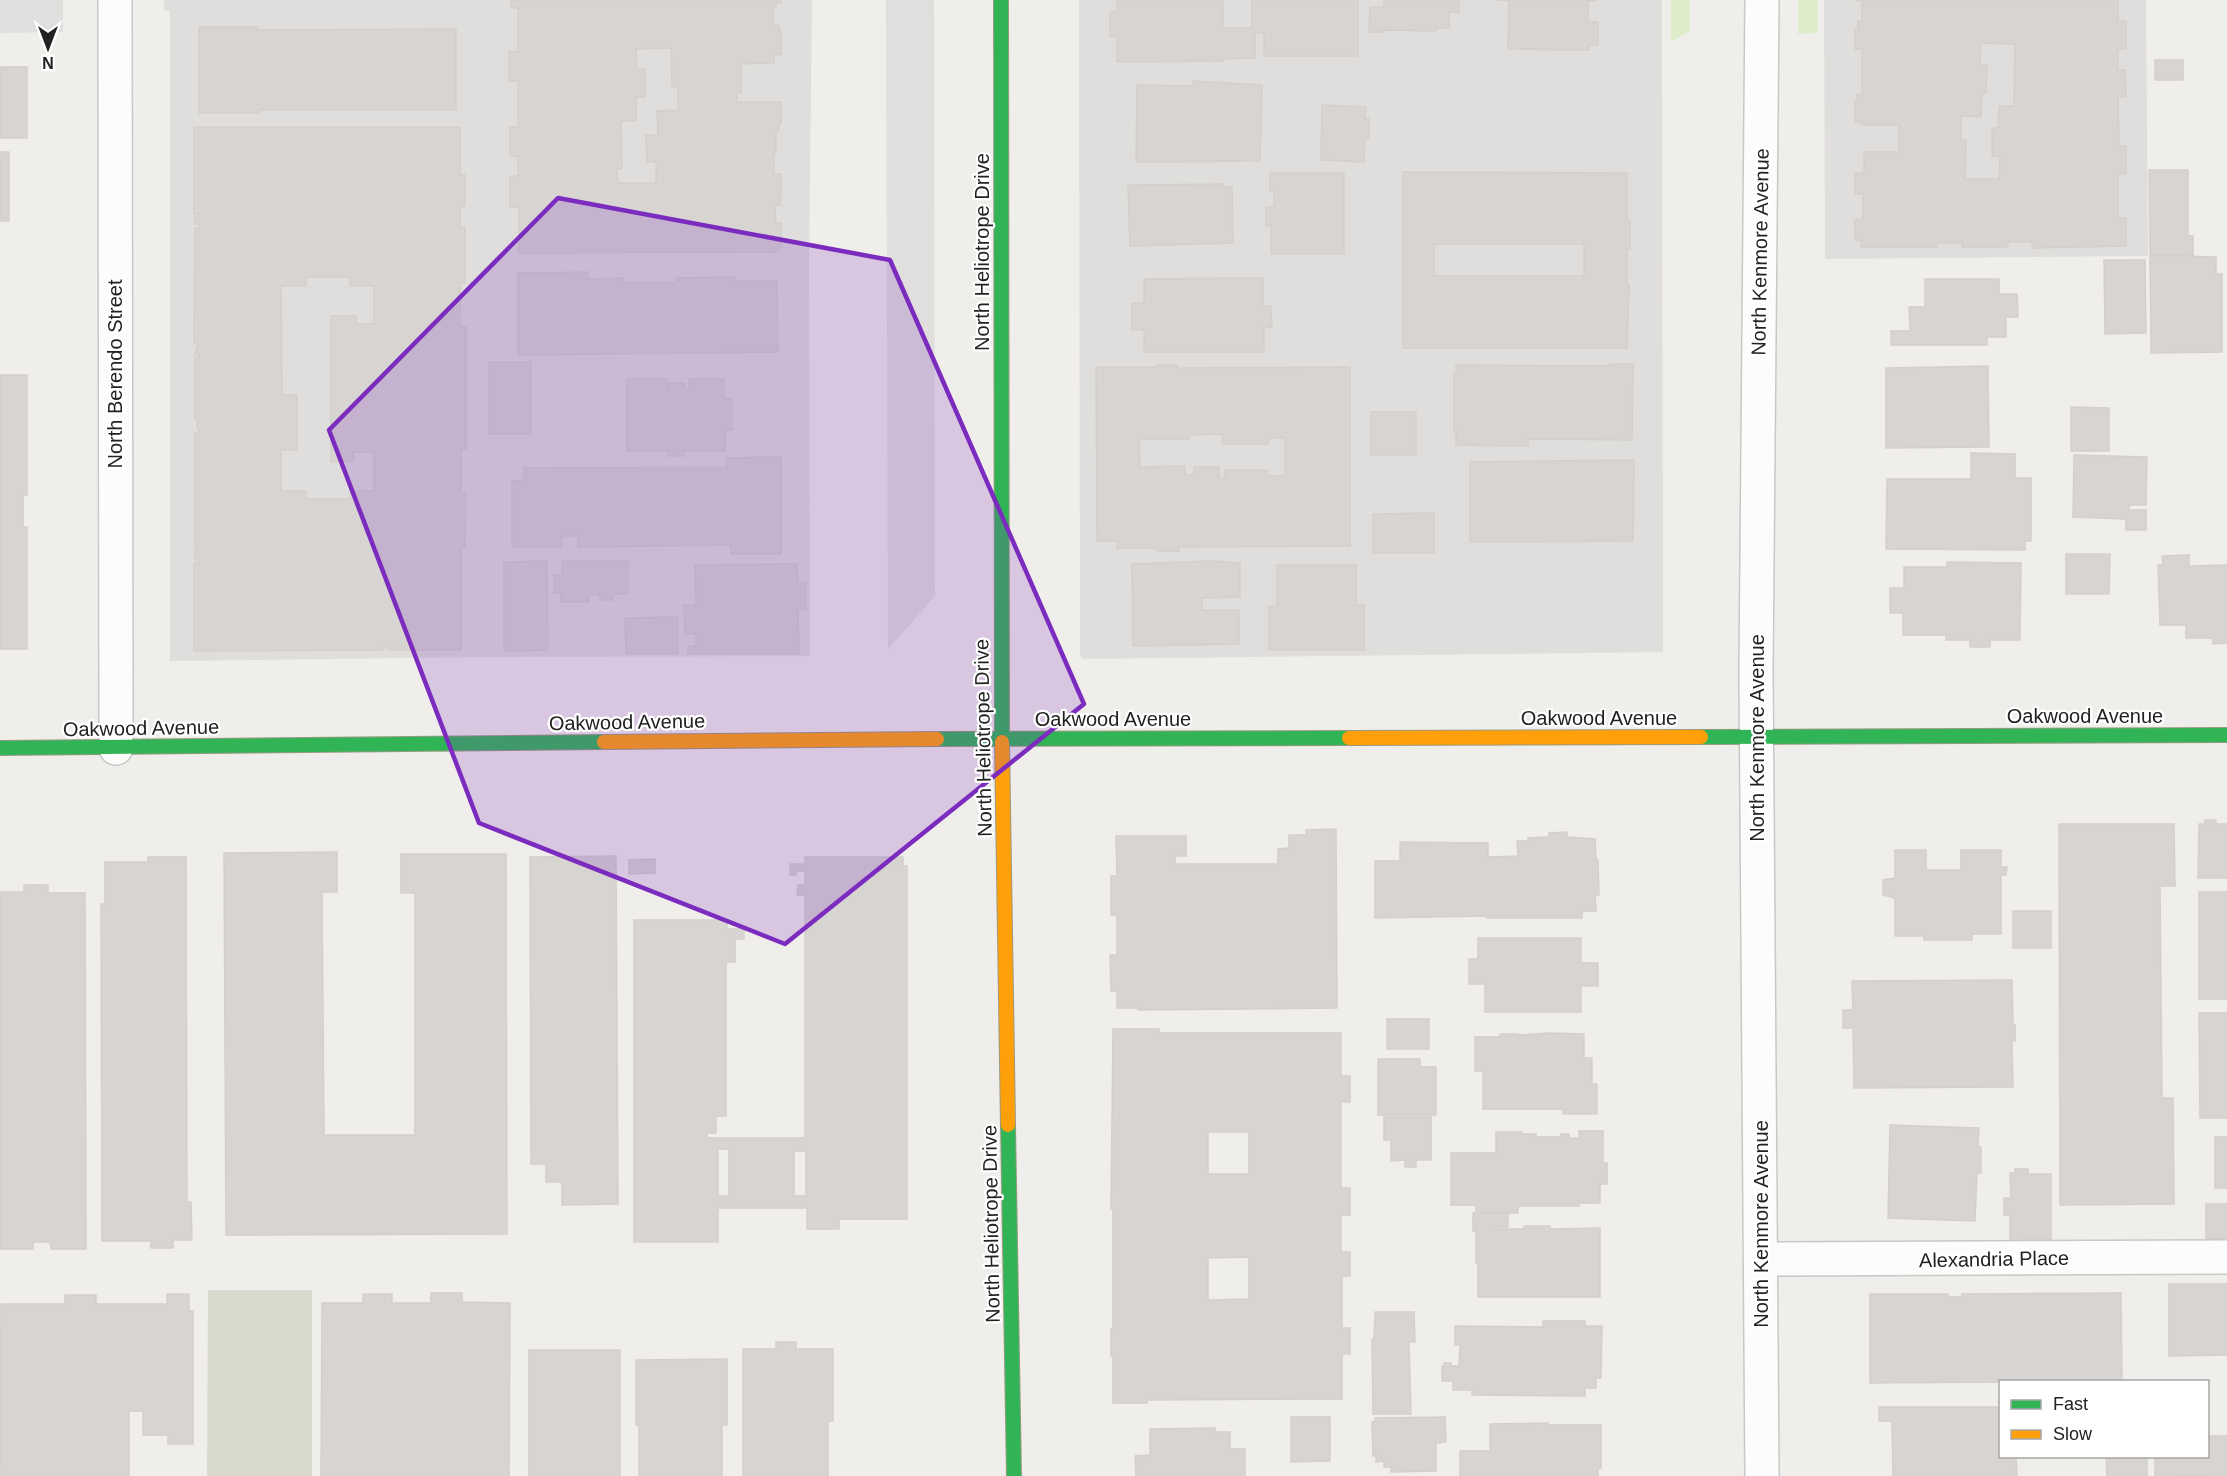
<svg xmlns="http://www.w3.org/2000/svg" width="2227" height="1476" viewBox="0 0 2227 1476" font-family="Arial,sans-serif">
	<style>
		.residential { fill: #dfdedc }
		.construction { fill: #d9d9cd }
		.grass { fill: #ddeccb }
		.parking { fill: #e0dfde }
		.building { fill: #d7d4d2; stroke: #d3d0cc; stroke-width: 1.5; fill-rule: evenodd }
		.lines { fill: none; stroke-linecap: round; stroke-linejoin: round }
		.street-casing { stroke: #c9c8c7; stroke-width: 36 }
		.fast-casing { stroke: #999a82; stroke-width: 16 }
		.slow-casing { stroke: #999a82; stroke-width: 16 }
		.street { stroke: #fdfcfc; stroke-width: 33 }
		.fast { stroke: #30b455; stroke-width: 14 }
		.slow { stroke: #ff9f0a; stroke-width: 14 }
		.marked { fill: #7b2cbf; fill-opacity: 0.2; stroke: #7b2cbf; stroke-width: 4.5; stroke-linejoin: round }
		.labels { text-anchor: middle; stroke-width: 4.5; stroke-linejoin: round; paint-order: stroke }
		.street-label { font-size: 20px; fill: #222; stroke: #fff }
	</style>
	<rect width="100%" height="100%" fill="#f0eeeb"/>
	<g class="residential">
		<polygon points="164,0 812,0 809,262 810,656 487,657 170,661 170,11 164,11"/>
		<polygon points="1079,0 1662,0 1663,652 1083,659 1080,656"/>
		<polygon points="1824,0 2146,0 2148,256 1825,259"/>
	</g>
	<polygon class="construction" points="208,1290 312,1290 312,1476 207,1476"/>
	<g class="grass">
		<polygon points="1671,0 1690,0 1690,31 1671,42"/>
		<polygon points="1798,0 1818,0 1818,33 1798,34"/>
	</g>
	<g class="parking">
		<polygon points="0,0 63,0 63,32 0,33"/>
		<polygon points="886,0 934,0 935,596 888,649"/>
	</g>
	<g class="building">
		<path d="M 511,0 L 781,0 L 781,3 L 776,3 L 776,8 L 773,8 L 773,25 L 779,25 L 779,32 L 781,31 L 781,54 L 774,55 L 774,63 L 741,64 L 741,93 L 737,93 L 737,102 L 781,102 L 781,124 L 779,124 L 779,131 L 776,131 L 776,153 L 774,153 L 774,174 L 781,174 L 781,197 L 780,197 L 780,205 L 775,206 L 776,223 L 781,223 L 781,248 L 776,248 L 776,252 L 519,253 L 519,207 L 510,207 L 510,176 L 518,176 L 518,156 L 510,156 L 510,127 L 518,127 L 518,81 L 509,81 L 509,52 L 518,52 L 518,8 L 511,8 ZM 671,48 L 672,87 L 678,87 L 678,110 L 657,111 L 658,135 L 646,135 L 647,162 L 656,162 L 656,183 L 618,183 L 617,169 L 622,169 L 621,121 L 636,121 L 636,97 L 645,97 L 645,69 L 637,70 L 636,49 Z"/>
		<polygon points="1117,0 1223,0 1223,28 1252,28 1252,0 1358,0 1358,56 1264,56 1264,33 1255,33 1255,58 1223,59 1223,61 1117,62 1117,36 1110,37 1110,12 1117,12"/>
		<polygon points="1384,0 1459,0 1459,12 1449,12 1449,28 1436,28 1436,31 1384,30 1384,32 1369,32 1370,7 1384,7"/>
		<polygon points="1598,0 1588,1 1588,22 1598,22 1598,45 1589,45 1589,50 1508,49 1509,1 1497,0"/>
		<path d="M 1854,0 L 2118,0 L 2118,21 L 2126,21 L 2126,49 L 2118,49 L 2118,70 L 2125,70 L 2126,97 L 2118,97 L 2119,146 L 2126,146 L 2126,173 L 2118,174 L 2118,218 L 2126,218 L 2126,246 L 2032,248 L 2032,242 L 2008,242 L 2008,247 L 1962,247 L 1962,243 L 1937,243 L 1937,247 L 1861,247 L 1861,240 L 1855,240 L 1855,220 L 1863,219 L 1863,194 L 1855,194 L 1855,173 L 1864,173 L 1864,152 L 1899,152 L 1899,125 L 1861,125 L 1861,122 L 1855,122 L 1855,101 L 1857,101 L 1857,94 L 1862,94 L 1862,49 L 1855,49 L 1855,29 L 1858,29 L 1858,21 L 1862,21 L 1862,1 ZM 1981,43 L 2015,44 L 2014,106 L 1999,106 L 1998,128 L 1992,128 L 1992,156 L 2000,156 L 1999,179 L 1965,179 L 1966,140 L 1961,140 L 1961,116 L 1981,117 L 1982,93 L 1986,93 L 1987,65 L 1980,65 Z"/>
		<polygon points="199,27 258,27 258,30 456,29 456,110 259,110 259,113 199,113"/>
		<rect x="2155" y="60" width="28" height="20"/>
		<rect x="0" y="67" width="27" height="71"/>
		<polygon points="1193,81 1262,85 1260,161 1136,162 1137,85 1193,86"/>
		<polygon points="1322,105 1366,107 1365,119 1369,119 1369,138 1365,138 1364,162 1321,160"/>
		<path d="M 194,127 L 460,127 L 460,175 L 465,175 L 465,206 L 460,206 L 460,227 L 465,227 L 465,283 L 460,283 L 460,327 L 466,327 L 466,449 L 461,449 L 461,493 L 466,493 L 465,548 L 461,548 L 461,650 L 399,650 L 399,646 L 396,646 L 396,650 L 388,650 L 388,646 L 384,646 L 384,650 L 194,651 L 194,563 L 199,563 L 199,560 L 195,560 L 195,552 L 198,552 L 198,549 L 195,549 L 195,433 L 199,433 L 199,429 L 197,429 L 197,421 L 199,421 L 199,419 L 195,419 L 195,358 L 199,358 L 199,355 L 195,355 L 198,343 L 194,343 L 195,228 L 199,228 L 199,224 L 195,224 L 195,217 L 198,217 L 198,214 L 194,214 ZM 306,277 L 350,277 L 350,286 L 374,286 L 374,324 L 356,324 L 356,316 L 331,316 L 331,462 L 353,461 L 353,452 L 374,452 L 374,491 L 350,491 L 350,499 L 306,499 L 306,491 L 281,491 L 281,450 L 297,450 L 297,395 L 282,395 L 281,286 L 306,286 Z"/>
		<rect x="0" y="152" width="9" height="69"/>
		<polygon points="2149,170 2188,170 2188,236 2193,236 2193,255 2150,255"/>
		<path d="M 1403,172 L 1627,173 L 1627,221 L 1630,221 L 1630,249 L 1627,249 L 1627,284 L 1629,284 L 1627,348 L 1403,348 ZM 1434,244 L 1584,244 L 1584,276 L 1434,276 Z"/>
		<polygon points="1270,173 1344,173 1344,254 1271,254 1271,226 1266,226 1266,207 1274,207 1274,191 1270,191"/>
		<polygon points="1223,184 1223,187 1232,187 1233,243 1130,246 1128,185"/>
		<polygon points="2150,255 2216,257 2216,274 2222,274 2222,352 2151,353"/>
		<polygon points="2104,260 2145,260 2146,333 2105,334"/>
		<polygon points="588,272 588,279 624,278 624,283 676,283 676,278 736,277 736,281 777,281 778,352 518,355 518,273"/>
		<polygon points="1263,278 1263,306 1271,306 1272,327 1264,328 1264,352 1144,352 1144,330 1132,330 1132,303 1144,303 1144,279"/>
		<polygon points="1925,279 1999,279 1999,294 2017,294 2018,317 2006,317 2006,337 1987,337 1987,345 1891,345 1891,331 1910,331 1909,307 1925,307"/>
		<rect x="489" y="362" width="42" height="72"/>
		<polygon points="1610,364 1633,364 1632,440 1528,439 1528,446 1456,445 1456,432 1454,432 1454,373 1456,373 1456,365 1610,366"/>
		<path d="M 1156,365 L 1177,365 L 1177,368 L 1350,367 L 1350,546 L 1179,547 L 1179,551 L 1157,551 L 1157,548 L 1117,548 L 1117,541 L 1097,541 L 1096,367 L 1156,367 ZM 1222,434 L 1222,444 L 1268,444 L 1268,438 L 1285,438 L 1285,476 L 1267,476 L 1267,470 L 1225,470 L 1225,478 L 1219,478 L 1219,467 L 1194,467 L 1194,475 L 1185,475 L 1185,466 L 1140,467 L 1139,439 L 1189,439 L 1189,435 Z"/>
		<polygon points="1988,366 1989,447 1886,448 1886,368"/>
		<polygon points="0,375 27,375 27,495 23,495 23,527 27,527 27,649 0,649"/>
		<polygon points="627,379 667,379 667,389 669,389 669,383 685,383 685,389 689,389 689,379 724,379 724,399 732,399 732,430 725,430 725,451 684,451 684,456 668,456 668,451 627,451"/>
		<polygon points="2071,407 2109,408 2109,451 2071,451"/>
		<rect x="1371" y="412" width="45" height="43"/>
		<polygon points="1971,453 2015,454 2015,478 2031,478 2031,541 2025,541 2025,550 1886,549 1887,479 1971,479"/>
		<polygon points="2074,455 2147,457 2146,505 2129,505 2129,510 2146,510 2146,530 2126,530 2126,519 2073,517"/>
		<polygon points="781,457 781,554 731,554 731,545 578,547 578,536 562,536 562,547 512,547 512,481 524,480 524,468 727,467 726,458"/>
		<polygon points="1634,460 1633,541 1470,542 1470,462"/>
		<polygon points="1434,513 1434,553 1373,553 1373,514"/>
		<polygon points="2066,554 2110,554 2109,594 2066,594"/>
		<polygon points="2189,555 2189,566 2227,565 2227,643 2213,644 2213,638 2186,638 2186,625 2160,625 2158,565 2163,565 2162,556"/>
		<polygon points="547,561 548,650 504,651 504,562"/>
		<polygon points="562,561 628,561 628,594 613,594 613,600 600,600 600,595 589,595 589,602 561,602 561,593 554,593 554,575 562,575"/>
		<polygon points="1212,561 1240,563 1240,597 1202,598 1202,610 1239,610 1239,644 1133,646 1132,564"/>
		<polygon points="1947,562 2021,563 2020,640 1990,640 1990,647 1970,647 1970,640 1946,640 1946,635 1903,635 1903,613 1890,613 1890,588 1904,588 1904,567 1947,567"/>
		<polygon points="797,564 798,583 806,582 806,610 798,610 799,654 688,654 688,646 696,646 696,634 685,634 684,605 696,605 695,565"/>
		<polygon points="1277,565 1356,565 1356,605 1364,605 1364,650 1269,650 1269,606 1277,606"/>
		<polygon points="678,617 678,654 626,654 625,618"/>
		<polygon points="2205,820 2216,820 2216,824 2227,824 2227,878 2198,878 2199,824 2205,824"/>
		<polygon points="2059,824 2174,824 2175,886 2160,886 2162,1098 2173,1098 2174,1204 2060,1205"/>
		<polygon points="1336,829 1337,1008 1138,1010 1137,1008 1117,1008 1117,991 1111,991 1110,955 1117,955 1117,915 1111,915 1111,876 1117,876 1116,836 1186,836 1186,856 1175,856 1175,864 1278,864 1278,849 1289,848 1289,835 1306,835 1306,830"/>
		<polygon points="1567,832 1567,837 1595,839 1596,860 1598,860 1599,895 1595,895 1596,911 1582,911 1582,918 1487,918 1487,916 1375,918 1375,861 1400,861 1400,842 1488,843 1488,857 1518,856 1517,841 1528,841 1528,838 1549,837 1549,833"/>
		<polygon points="1895,850 1926,850 1926,870 1961,870 1961,850 2001,850 2001,867 2007,867 2006,875 2001,875 2001,934 1972,934 1972,940 1924,940 1924,936 1895,936 1895,898 1883,895 1883,880 1895,878"/>
		<polygon points="337,852 337,892 322,892 324,1135 415,1135 415,893 401,893 401,854 506,854 507,1234 226,1235 224,853"/>
		<polygon points="616,856 618,1204 562,1205 562,1182 546,1182 546,1164 531,1164 530,857"/>
		<polygon points="148,857 186,857 187,1202 191,1202 192,1240 173,1240 173,1248 151,1248 151,1241 102,1241 101,904 105,904 105,862 148,862"/>
		<path d="M 805,857 L 903,857 L 903,866 L 907,866 L 907,1219 L 839,1219 L 839,1229 L 807,1229 L 807,1208 L 718,1208 L 718,1242 L 634,1242 L 634,920 L 727,920 L 727,929 L 744,929 L 744,939 L 735,939 L 735,962 L 726,962 L 726,1116 L 716,1116 L 716,1133 L 707,1133 L 707,1138 L 805,1138 L 805,895 L 797,895 L 798,885 L 805,885 L 805,871 L 796,871 L 796,875 L 790,875 L 790,864 L 805,864 ZM 718,1149 L 729,1149 L 729,1196 L 718,1196 ZM 794,1151 L 806,1151 L 806,1196 L 794,1196 Z"/>
		<polygon points="655,859 655,873 629,874 629,860"/>
		<polygon points="24,885 48,885 48,893 85,893 86,1249 51,1249 50,1242 33,1242 33,1249 0,1249 0,892 24,892"/>
		<rect x="2199" y="892" width="28" height="107"/>
		<rect x="2013" y="911" width="38" height="37"/>
		<polygon points="1478,938 1581,938 1581,963 1598,963 1598,986 1581,986 1581,1012 1485,1012 1485,984 1469,984 1469,959 1478,959"/>
		<polygon points="2012,980 2013,1025 2015,1025 2015,1041 2012,1041 2013,1087 1854,1088 1853,1028 1843,1028 1843,1010 1853,1010 1852,981"/>
		<polygon points="2199,1013 2227,1013 2227,1118 2200,1118"/>
		<rect x="1387" y="1019" width="42" height="30"/>
		<path d="M 1113,1029 L 1159,1029 L 1159,1033 L 1341,1033 L 1341,1076 L 1350,1076 L 1350,1102 L 1341,1102 L 1341,1188 L 1350,1188 L 1350,1215 L 1341,1215 L 1341,1252 L 1350,1252 L 1350,1276 L 1342,1276 L 1342,1328 L 1350,1328 L 1350,1354 L 1342,1354 L 1342,1399 L 1147,1400 L 1147,1403 L 1113,1403 L 1113,1356 L 1111,1356 L 1111,1329 L 1113,1329 L 1113,1209 L 1111,1209 ZM 1208,1132 L 1249,1132 L 1249,1174 L 1208,1174 ZM 1249,1257 L 1249,1299 L 1208,1300 L 1208,1258 Z"/>
		<polygon points="1549,1033 1584,1034 1584,1058 1592,1058 1592,1084 1597,1084 1597,1114 1563,1114 1563,1109 1483,1109 1483,1071 1475,1071 1475,1037 1500,1037 1500,1034 1518,1034 1519,1037 1519,1035"/>
		<polygon points="1378,1059 1420,1059 1420,1067 1436,1067 1436,1115 1378,1115"/>
		<polygon points="1384,1117 1431,1117 1431,1160 1416,1160 1416,1167 1405,1167 1405,1160 1391,1161 1391,1140 1384,1140"/>
		<polygon points="1890,1125 1979,1128 1978,1147 1981,1147 1981,1173 1977,1173 1975,1221 1888,1218"/>
		<polygon points="1579,1131 1603,1131 1603,1163 1607,1163 1607,1184 1600,1184 1600,1203 1579,1203 1579,1206 1518,1206 1518,1213 1476,1213 1476,1205 1451,1205 1451,1153 1496,1153 1496,1132 1521,1132 1521,1134 1536,1134 1536,1137 1561,1137 1561,1134 1569,1134 1569,1138 1579,1138"/>
		<rect x="2215" y="1137" width="12" height="51"/>
		<polygon points="2015,1169 2028,1169 2028,1174 2051,1174 2051,1239 2010,1239 2010,1215 2004,1215 2004,1198 2011,1198 2010,1173 2015,1173"/>
		<polygon points="2206,1204 2227,1204 2227,1238 2206,1239"/>
		<polygon points="1473,1213 1508,1213 1508,1227 1490,1227 1490,1229 1524,1229 1524,1226 1550,1226 1550,1229 1600,1228 1600,1297 1478,1297 1478,1263 1476,1263 1476,1231 1473,1231"/>
		<polygon points="2169,1284 2227,1284 2227,1355 2169,1356"/>
		<polygon points="431,1293 462,1293 462,1302 510,1303 509,1476 321,1476 322,1303 363,1303 363,1294 392,1294 392,1303 431,1303"/>
		<polygon points="2121,1293 2122,1381 1870,1383 1870,1294 1948,1294 1948,1297 1962,1297 1962,1294"/>
		<polygon points="167,1294 189,1294 189,1311 193,1311 193,1444 168,1444 168,1435 143,1435 143,1411 129,1411 129,1476 0,1476 1,1304 65,1304 65,1295 96,1295 96,1304 167,1304"/>
		<polygon points="1375,1312 1414,1312 1415,1342 1409,1342 1411,1414 1373,1414 1372,1339 1374,1339"/>
		<polygon points="1543,1321 1585,1321 1585,1326 1602,1326 1601,1378 1596,1378 1596,1388 1585,1388 1585,1396 1472,1395 1472,1390 1453,1390 1453,1381 1442,1381 1442,1366 1444,1366 1444,1363 1451,1363 1451,1366 1459,1366 1460,1345 1455,1345 1455,1326 1543,1327"/>
		<polygon points="776,1342 796,1342 796,1349 833,1349 833,1421 828,1421 828,1476 743,1476 743,1349 776,1349"/>
		<rect x="529" y="1350" width="91" height="126"/>
		<polygon points="727,1359 727,1425 722,1425 722,1476 639,1476 639,1425 636,1425 636,1360"/>
		<polygon points="1879,1407 2000,1407 2000,1456 2016,1456 2017,1476 1893,1476 1892,1421 1879,1421"/>
		<polygon points="1291,1417 1330,1417 1330,1461 1291,1462"/>
		<polygon points="1445,1417 1446,1442 1436,1443 1436,1471 1391,1472 1391,1467 1384,1467 1384,1461 1376,1462 1376,1456 1373,1456 1372,1422 1375,1422 1375,1418"/>
		<polygon points="1548,1423 1548,1425 1601,1425 1601,1468 1598,1469 1598,1476 1460,1476 1460,1451 1490,1451 1490,1424"/>
		<polygon points="1215,1428 1215,1432 1230,1432 1230,1449 1245,1449 1245,1476 1136,1476 1135,1456 1150,1455 1150,1429"/>
		<polygon points="2208,1436 2227,1436 2227,1475 2155,1476 2155,1456 2208,1456"/>
		<polygon points="2106,1456 2147,1456 2147,1476 2107,1476"/>
	</g>
	<g class="lines">
		<g class="street-casing">
			<g id="street">
				<polyline points="115,0 116,748"/>
				<polyline points="1761,1259 2227,1257"/>
				<polyline points="1762,1476 1756,671 1762,0"/>
			</g>
		</g>
		<g class="fast-casing">
			<g id="fast">
				<polyline points="1001,0 1002,742"/>
				<polyline points="1701,737 2227,735"/>
				<polyline points="937,739 1349,738"/>
				<polyline points="0,748 604,742"/>
				<polyline points="1008,1125 1014,1476"/>
			</g>
		</g>
		<g class="slow-casing">
			<g id="slow">
				<polyline points="1349,738 1701,737"/>
				<polyline points="604,742 937,739"/>
				<polyline points="1002,742 1008,1125"/>
			</g>
		</g>
		<use href="#street" class="street"/>
		<use href="#fast" class="fast"/>
		<use href="#slow" class="slow"/>
	</g>
	<path class="marked" d="M 558,198 L 890,260 L 1084,704 L 785,944 L 479,823 L 329,430 Z"/>
	<g class="labels">
		<g class="street-label">
			<text transform="translate(982 252) rotate(-90)" y="7">North Heliotrope Drive</text>
			<text transform="translate(1760 252) rotate(-89)" y="7">North Kenmore Avenue</text>
			<text transform="translate(115 374) rotate(-90)" y="7">North Berendo Street</text>
			<text x="2085" y="723">Oakwood Avenue</text>
			<text x="1599" y="725">Oakwood Avenue</text>
			<text x="1113" y="726">Oakwood Avenue</text>
			<text transform="translate(627 722) rotate(-1)" y="7">Oakwood Avenue</text>
			<text transform="translate(141 728) rotate(-1)" y="7">Oakwood Avenue</text>
			<text transform="translate(983 738) rotate(-91)" y="7">North Heliotrope Drive</text>
			<text transform="translate(1757 738) rotate(-90)" y="7">North Kenmore Avenue</text>
			<text transform="translate(991 1224) rotate(-91)" y="7">North Heliotrope Drive</text>
			<text transform="translate(1761 1224) rotate(-90)" y="7">North Kenmore Avenue</text>
			<text transform="translate(1994 1259) rotate(-1)" y="7">Alexandria Place</text>
		</g>
	</g>
	<rect x="1999" y="1380" width="210" height="78" fill="#ffffff" stroke="#a7a7a7" stroke-width="1.5"/>
	<rect x="2011" y="1400" width="30" height="9" fill="#30b455" stroke="#a7a7a7" stroke-width="1.5"/>
	<text x="2053" y="1410" font-size="18" fill="#222222">Fast</text>
	<rect x="2011" y="1430" width="30" height="9" fill="#ff9f0a" stroke="#a7a7a7" stroke-width="1.5"/>
	<text x="2053" y="1440" font-size="18" fill="#222222">Slow</text>
	<g transform="translate(48 48) rotate(180)" stroke="#ffffff" stroke-width="4.5" paint-order="stroke">
	<path d="M0-4.5L10 22L0 15L-10 22Z" fill="#222222"/>
	<text y="-9" font-size="16" font-weight="bold" text-anchor="middle" fill="#222222">N</text>
	</g>
</svg>
